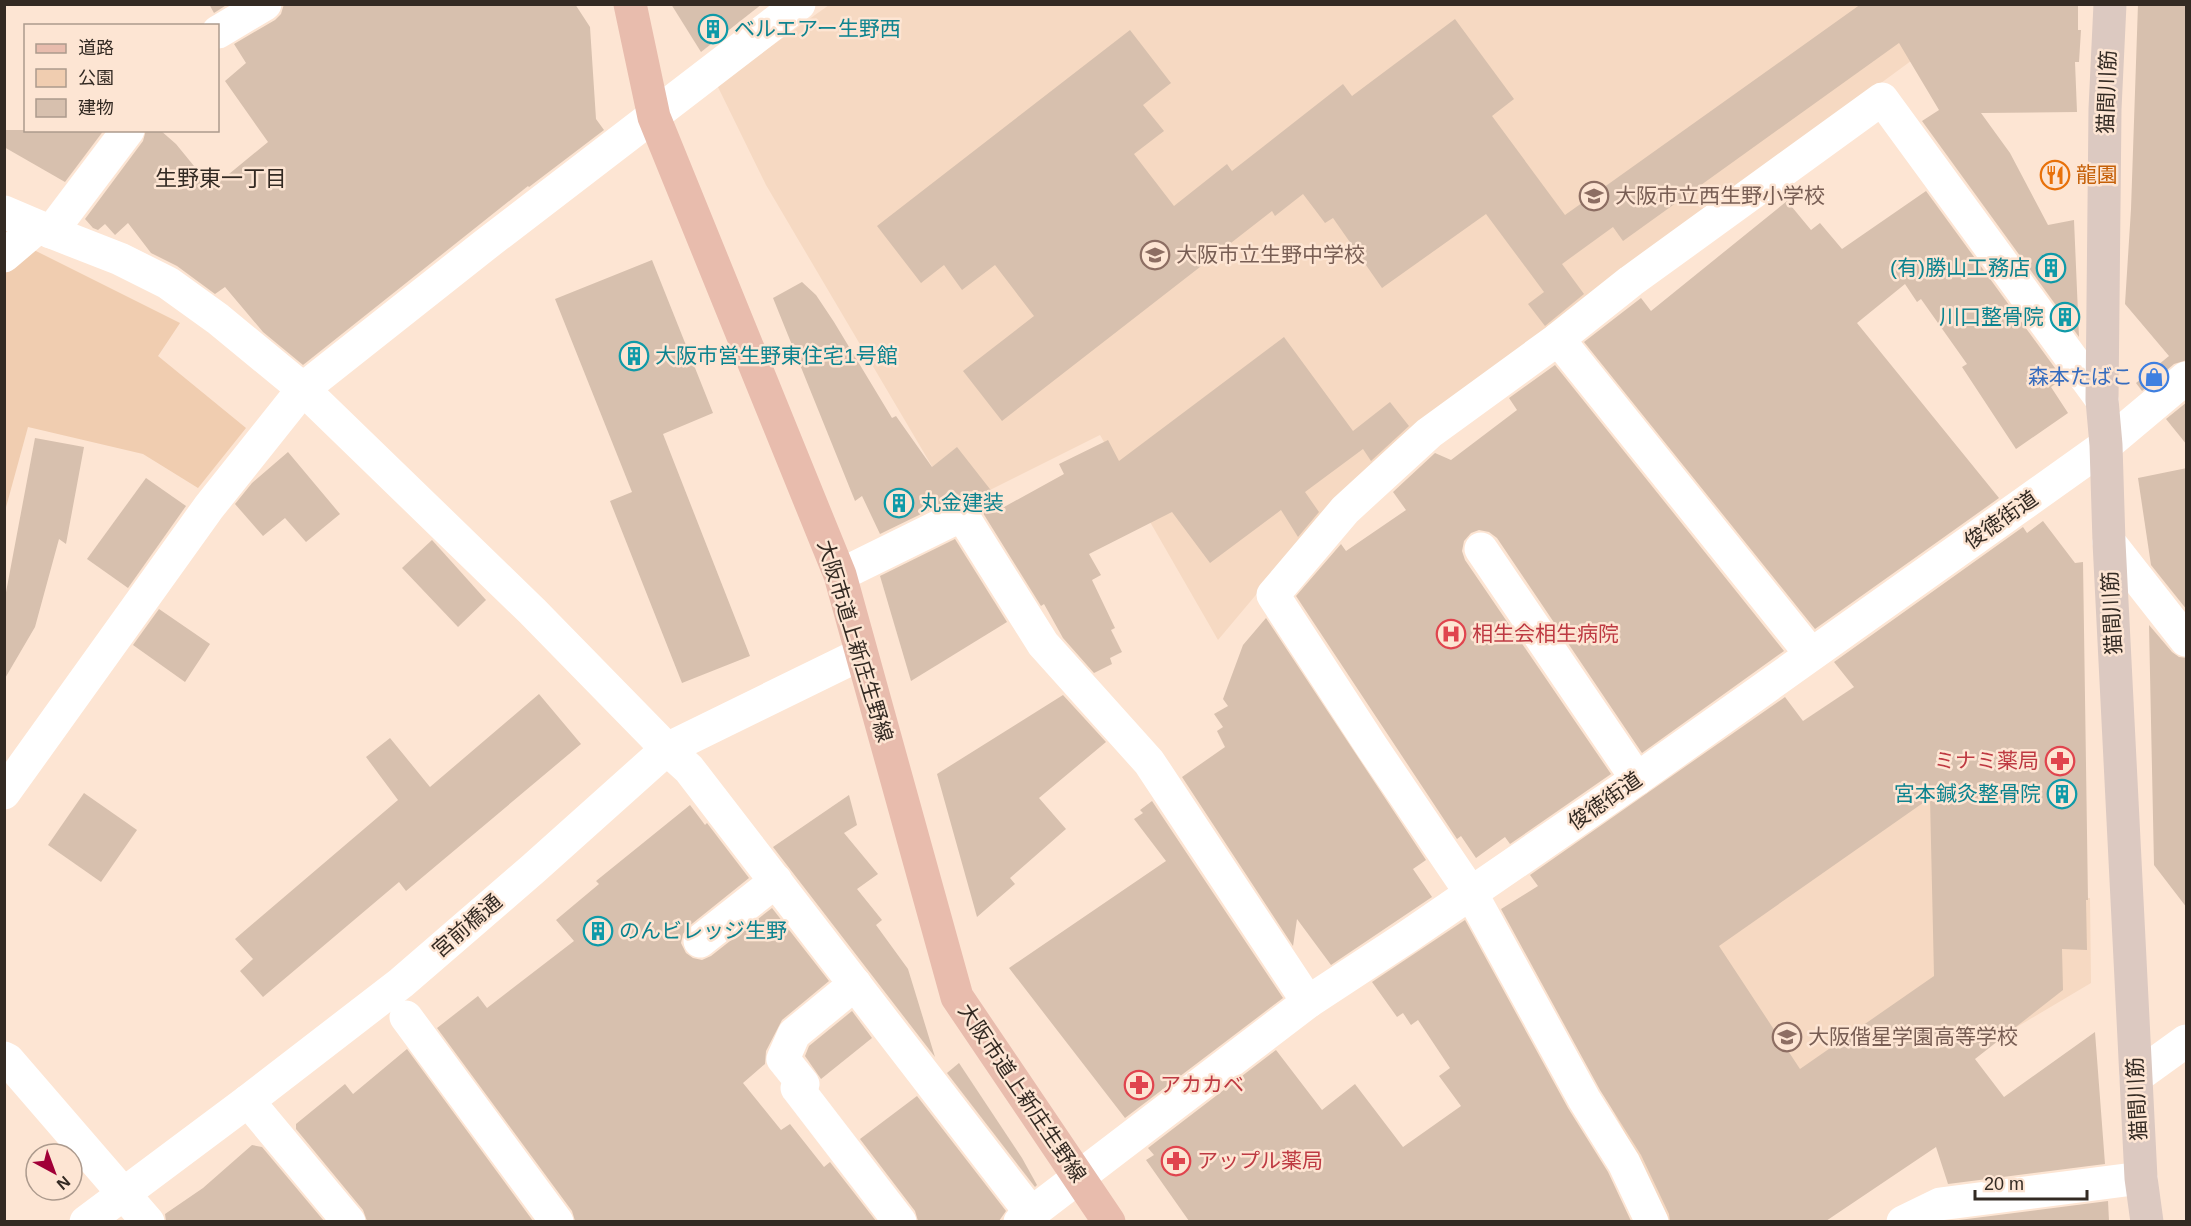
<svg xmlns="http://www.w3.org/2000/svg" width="2191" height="1226" viewBox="0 0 2191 1226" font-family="Helvetica,'Noto Sans JP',sans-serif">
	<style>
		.built { fill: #f6d9c2 }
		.green { fill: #f0cdb0 }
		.building { fill: #d7c0ae; fill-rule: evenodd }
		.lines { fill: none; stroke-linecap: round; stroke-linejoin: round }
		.street { stroke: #fff; stroke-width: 33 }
		.secondary { stroke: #dcc9c1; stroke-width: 33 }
		.primary { stroke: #e8bcad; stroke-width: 33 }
		.labels { text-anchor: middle; stroke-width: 5; stroke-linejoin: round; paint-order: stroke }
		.culture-label { font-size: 21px; fill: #0d838f; stroke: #fde5d3; text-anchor: start }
		.street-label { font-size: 21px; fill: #332a23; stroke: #fde5d3 }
		.food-label { font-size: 21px; fill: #c56008; stroke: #fde5d3; text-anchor: start }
		.education-label { font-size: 21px; fill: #785e54; stroke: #fde5d3; text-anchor: start }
		.shop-label { font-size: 21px; fill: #366cbe; stroke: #fde5d3; text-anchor: end }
		.health-label { font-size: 21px; fill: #be3a42; stroke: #fde5d3; text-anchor: start }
		.neighbourhood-label { font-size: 22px; fill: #332a23; stroke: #fde5d3 }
	</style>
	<rect width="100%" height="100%" fill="#fde5d3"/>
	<g class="built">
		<polygon points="829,5 1987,5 1400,437 1343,491 1218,640 1100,435 956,507 766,185 717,85"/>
		<polygon points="1895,755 2033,897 2090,898 2091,983 1909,1091 1712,1221 1670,1221 1547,983"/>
	</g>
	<polygon class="green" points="32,249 180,323 158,356 246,428 198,488 143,454 28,427 5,511 5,272"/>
	<g class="building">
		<polygon points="209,4 228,4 214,13"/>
		<polygon points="284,4 575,4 590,27 596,119 604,130 529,187 528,186 303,365 263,332 225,287 215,294 177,266 151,253 128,223 115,235 105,224 98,230 93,228 85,219 143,141 146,130 160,130 176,144 212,188 268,142 225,81 246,63 234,44 275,20 281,14"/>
		<polygon points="671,4 762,4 701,52"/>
		<polygon points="1861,4 2078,4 2078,30 2081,30 2079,62 2075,62 2077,112 1981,113 2010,153 2048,225 2074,220 2079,337 1922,121 1939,110 1899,43 1623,241 1613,227 1562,264 1584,294 1545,326 1528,304 1544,292 1486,214 1382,288 1333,218 1325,223 1303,194 1275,216 1272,211 1002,421 963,371 1034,316 995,265 962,290 944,265 921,283 877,226 1130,30 1171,83 1143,105 1164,131 1134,154 1174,206 1227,164 1232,171 1343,84 1352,96 1455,19 1514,99 1492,116 1565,215"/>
		<polygon points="2138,4 2187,4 2187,360 2174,364 2142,391 2136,383 2169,356 2125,304 2131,209"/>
		<polygon points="4,130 104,130 65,182 4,147"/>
		<polygon points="1926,191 2063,379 2051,387 2068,413 2016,449 1962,367 1967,364 1921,299 1917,302 1905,284 1857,323 1999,498 1815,629 1584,342 1641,298 1651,311 1787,201 1811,230 1820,223 1842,249"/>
		<polygon points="652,260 713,413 663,434 750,656 682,683 610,501 632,492 555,299"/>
		<polygon points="802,282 816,295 834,322 892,418 896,416 932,467 957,447 1004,507 1064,474 1059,464 1108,440 1119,461 1284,337 1353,431 1390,402 1409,426 1371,461 1363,449 1305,492 1319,512 1298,537 1281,510 1210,563 1172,512 1089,554 1101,575 1092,580 1115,628 1111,630 1122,652 1110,658 1112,664 1094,673 1063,638 1044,604 1041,606 978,505 972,499 963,496 954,498 880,534 862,496 855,501 773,298"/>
		<polygon points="1555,365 1784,651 1642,753 1497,538 1489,532 1479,530 1471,533 1464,541 1462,551 1465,560 1611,774 1510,844 1505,837 1476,858 1461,836 1457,839 1296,596 1341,544 1346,551 1406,510 1393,492 1435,453 1451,460 1517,410 1509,398"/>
		<polygon points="2187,402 2187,445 2166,419"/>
		<polygon points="35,438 84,447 66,544 59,539 35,627 4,680 4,603"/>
		<polygon points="288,452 340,514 306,542 285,518 263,536 235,504 252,483"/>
		<polygon points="2187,468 2187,610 2151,565 2138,478"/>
		<polygon points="146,478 186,506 128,588 87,559"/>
		<path d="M 2043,521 L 2075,563 L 2083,562 L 2088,900 L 2086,900 L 2087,950 L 2062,949 L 2063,990 L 1975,1059 L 2004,1097 L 2095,1032 L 2105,1164 L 1948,1184 L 1936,1147 L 1826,1221 L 1670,1221 L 1669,1214 L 1641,1155 L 1600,1090 L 1501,909 L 1538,886 L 1530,875 L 1785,697 L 1803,721 L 1854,687 L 1834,662 L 2023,527 L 2027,533 ZM 1930,798 L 1934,976 L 1800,1069 L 1719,946 Z"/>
		<polygon points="955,539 1007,622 911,681 880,576"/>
		<polygon points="432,540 486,600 458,627 402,568"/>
		<polygon points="159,609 210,644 185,682 133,645"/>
		<polygon points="1266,618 1426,860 1413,869 1432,897 1331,965 1297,919 1293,946 1182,777 1225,747 1217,731 1223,727 1214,714 1228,706 1223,699 1243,645"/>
		<polygon points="2149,625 2172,652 2179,657 2187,658 2187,908 2154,865"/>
		<polygon points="539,694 581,744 406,891 399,882 263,997 240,971 253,959 235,939 398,800 366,757 390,738 430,787"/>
		<polygon points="1063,695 1106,742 1039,798 1066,829 1010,878 1015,884 977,917 937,774"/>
		<polygon points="84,793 137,830 101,882 48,845"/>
		<polygon points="849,795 857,825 844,833 878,874 857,889 882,920 876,925 908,969 935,1057 773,847"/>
		<polygon points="1152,801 1283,998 1125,1118 1009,968 1166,861 1134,819 1143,813 1140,810"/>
		<polygon points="690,805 705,825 707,823 749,878 688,927 683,934 681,943 686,953 693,958 702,960 711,956 772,908 829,981 782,1020 766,1051 765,1064 743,1083 781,1130 790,1124 824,1167 830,1162 876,1221 575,1221 572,1211 437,1028 478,996 487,1008 574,941 556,920 599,884 596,881"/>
		<polygon points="1465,920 1568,1108 1608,1172 1631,1221 1189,1221 1146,1160 1154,1155 1148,1148 1276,1050 1322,1110 1355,1084 1403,1147 1461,1106 1439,1076 1450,1068 1418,1020 1411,1025 1403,1013 1397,1017 1372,982"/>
		<polygon points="852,1011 872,1038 821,1079 805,1056 809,1046"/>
		<polygon points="407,1049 533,1221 367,1221 363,1210 296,1129 296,1124 345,1084 353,1094"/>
		<polygon points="959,1063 1022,1158 1037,1185 1035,1187 947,1073"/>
		<polygon points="917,1096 1006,1211 999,1221 918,1221 915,1211 860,1139"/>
		<polygon points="252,1145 262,1147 324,1221 166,1221 165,1214 203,1188"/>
		<polygon points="2108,1201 2109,1221 1959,1220"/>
	</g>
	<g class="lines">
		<g class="street">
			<polyline points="218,32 265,4"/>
			<polyline points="4,212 51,232 120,259 168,283 218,319 303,389 532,611 667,749 689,769 1031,1213"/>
			<polyline points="51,232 128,130"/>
			<polyline points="4,256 38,227"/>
			<polyline points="1558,339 1811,654"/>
			<polyline points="2109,542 2186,640"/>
			<polyline points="1481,549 1637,779"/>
			<polyline points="840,575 962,515 1043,644 1149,762 1308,1002"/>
			<polyline points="4,793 209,507 303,389 485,245 799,4"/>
			<polyline points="700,941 776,881"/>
			<polyline points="855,984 794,1034 783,1059 803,1084 797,1088 900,1222"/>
			<polyline points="406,1017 557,1222"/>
			<polyline points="4,1058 8,1060 148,1222"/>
			<polyline points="2136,1077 2186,1041"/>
			<polyline points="248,1101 349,1222"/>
			<polyline points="86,1222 248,1101 401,983 533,869 667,749 861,654"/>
			<polyline points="1020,1222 1308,1002 1407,937 1637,779 2106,445 2186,378"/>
			<polyline points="1652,1222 1624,1163 1584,1099 1471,893 1372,747 1273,595 1345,510 1429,433 1558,339 1631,281 1882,99 2102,400"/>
			<polyline points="1903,1222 1940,1204 2141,1178"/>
		</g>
		<polyline class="secondary" points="2110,4 2105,109 2102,400 2106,445 2109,542 2141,1178 2147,1222"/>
		<polyline class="primary" points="630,4 654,117 840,575 957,997 1109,1222"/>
	</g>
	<defs>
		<g id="building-ring" transform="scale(1.5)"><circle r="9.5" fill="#fde5d3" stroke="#0f9aa8" stroke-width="1.5"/><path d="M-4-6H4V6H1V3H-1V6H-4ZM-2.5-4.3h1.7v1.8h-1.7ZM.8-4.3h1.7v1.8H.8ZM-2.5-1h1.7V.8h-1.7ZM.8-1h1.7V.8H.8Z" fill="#0f9aa8"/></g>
		<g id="restaurant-ring" transform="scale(1.5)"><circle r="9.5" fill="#fde5d3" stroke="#e8710a" stroke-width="1.5"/><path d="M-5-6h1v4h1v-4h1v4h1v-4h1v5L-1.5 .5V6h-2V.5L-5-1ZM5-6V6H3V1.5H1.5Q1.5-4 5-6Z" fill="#e8710a"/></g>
		<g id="school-ring" transform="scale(1.5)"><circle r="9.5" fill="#fde5d3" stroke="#8d6e63" stroke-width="1.5"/><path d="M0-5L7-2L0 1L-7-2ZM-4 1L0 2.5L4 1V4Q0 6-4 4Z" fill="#8d6e63"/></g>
		<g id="shop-ring" transform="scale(1.5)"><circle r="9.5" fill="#fde5d3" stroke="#3f7fe0" stroke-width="1.5"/><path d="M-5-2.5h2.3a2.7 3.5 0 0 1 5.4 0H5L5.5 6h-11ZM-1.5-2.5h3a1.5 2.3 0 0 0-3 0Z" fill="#3f7fe0"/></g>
		<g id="hospital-ring" transform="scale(1.5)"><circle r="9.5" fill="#fde5d3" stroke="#e0444e" stroke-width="1.5"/><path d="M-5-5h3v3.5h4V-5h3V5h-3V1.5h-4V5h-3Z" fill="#e0444e"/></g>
		<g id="pharmacy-ring" transform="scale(1.5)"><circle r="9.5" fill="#fde5d3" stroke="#e0444e" stroke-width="1.5"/><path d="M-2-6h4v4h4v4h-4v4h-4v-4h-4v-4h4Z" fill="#e0444e"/></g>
	</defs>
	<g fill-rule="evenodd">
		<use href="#building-ring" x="713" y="29"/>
		<use href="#restaurant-ring" x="2055" y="175"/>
		<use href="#school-ring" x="1594" y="196"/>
		<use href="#school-ring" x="1155" y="255"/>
		<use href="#building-ring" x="2051" y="268"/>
		<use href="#building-ring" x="2065" y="317"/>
		<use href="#building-ring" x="634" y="356"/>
		<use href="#shop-ring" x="2154" y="377"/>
		<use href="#building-ring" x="899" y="503"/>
		<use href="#hospital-ring" x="1451" y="634"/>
		<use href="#pharmacy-ring" x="2060" y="761"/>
		<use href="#building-ring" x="2062" y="794"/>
		<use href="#building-ring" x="598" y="931"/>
		<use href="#school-ring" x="1787" y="1037"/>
		<use href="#pharmacy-ring" x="1139" y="1085"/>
		<use href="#pharmacy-ring" x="1176" y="1161"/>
	</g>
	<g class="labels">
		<g class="culture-label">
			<text x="734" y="36">ベルエアー生野西</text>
			<text x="2030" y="275" text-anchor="end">(有)勝山工務店</text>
			<text x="2044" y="324" text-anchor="end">川口整骨院</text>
			<text x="655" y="363">大阪市営生野東住宅1号館</text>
			<text x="920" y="510">丸金建装</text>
			<text x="2041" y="801" text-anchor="end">宮本鍼灸整骨院</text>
			<text x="619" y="938">のんビレッジ生野</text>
		</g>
		<g class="street-label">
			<text transform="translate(2107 92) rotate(-88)" y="7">猫間川筋</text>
			<text transform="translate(2001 520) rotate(-35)" y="7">俊徳街道</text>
			<text transform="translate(2112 613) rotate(-93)" y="7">猫間川筋</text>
			<text transform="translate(855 641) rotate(73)" y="7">大阪市道上新庄生野線</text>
			<text transform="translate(1605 801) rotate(-35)" y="7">俊徳街道</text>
			<text transform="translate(467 926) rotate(-41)" y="7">宮前橋通</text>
			<text transform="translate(1022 1093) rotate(56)" y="7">大阪市道上新庄生野線</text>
			<text transform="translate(2137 1099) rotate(-93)" y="7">猫間川筋</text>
		</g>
		<g class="food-label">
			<text x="2076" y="182">龍園</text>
		</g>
		<g class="education-label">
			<text x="1615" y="203">大阪市立西生野小学校</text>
			<text x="1176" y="262">大阪市立生野中学校</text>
			<text x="1808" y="1044">大阪偕星学園高等学校</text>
		</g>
		<g class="shop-label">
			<text x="2133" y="384">森本たばこ</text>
		</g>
		<g class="health-label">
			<text x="1472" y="641">相生会相生病院</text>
			<text x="2039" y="768" text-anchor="end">ミナミ薬局</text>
			<text x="1160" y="1092">アカカベ</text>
			<text x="1197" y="1168">アップル薬局</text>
		</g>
		<g class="neighbourhood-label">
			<text x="221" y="186">生野東一丁目</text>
		</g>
	</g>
	<rect width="2191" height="1226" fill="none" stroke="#332a23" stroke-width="12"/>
	<rect x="24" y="24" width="195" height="108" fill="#fde5d3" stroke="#ac9a8d" stroke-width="1.5"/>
	<rect x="36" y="44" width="30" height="9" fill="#e8bcad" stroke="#ac9a8d" stroke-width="1.5"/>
	<text x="78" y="54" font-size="18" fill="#332a23">道路</text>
	<rect x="36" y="69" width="30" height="18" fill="#f0cdb0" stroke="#ac9a8d" stroke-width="1.5"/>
	<text x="78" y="84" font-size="18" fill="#332a23">公園</text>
	<rect x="36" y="99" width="30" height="18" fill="#d7c0ae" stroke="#ac9a8d" stroke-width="1.5"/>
	<text x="78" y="114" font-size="18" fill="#332a23">建物</text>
	<g transform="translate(54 1172) rotate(139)"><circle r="28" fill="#fde5d3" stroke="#ac9a8d" stroke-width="1.5"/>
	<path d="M0-4.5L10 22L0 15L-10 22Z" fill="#a10038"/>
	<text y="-9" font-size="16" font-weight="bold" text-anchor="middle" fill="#332a23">N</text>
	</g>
	<path d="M1975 1190v9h112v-9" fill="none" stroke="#332a23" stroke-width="3"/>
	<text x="1984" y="1190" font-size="18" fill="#332a23" stroke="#fde5d3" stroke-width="4.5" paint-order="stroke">20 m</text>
</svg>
